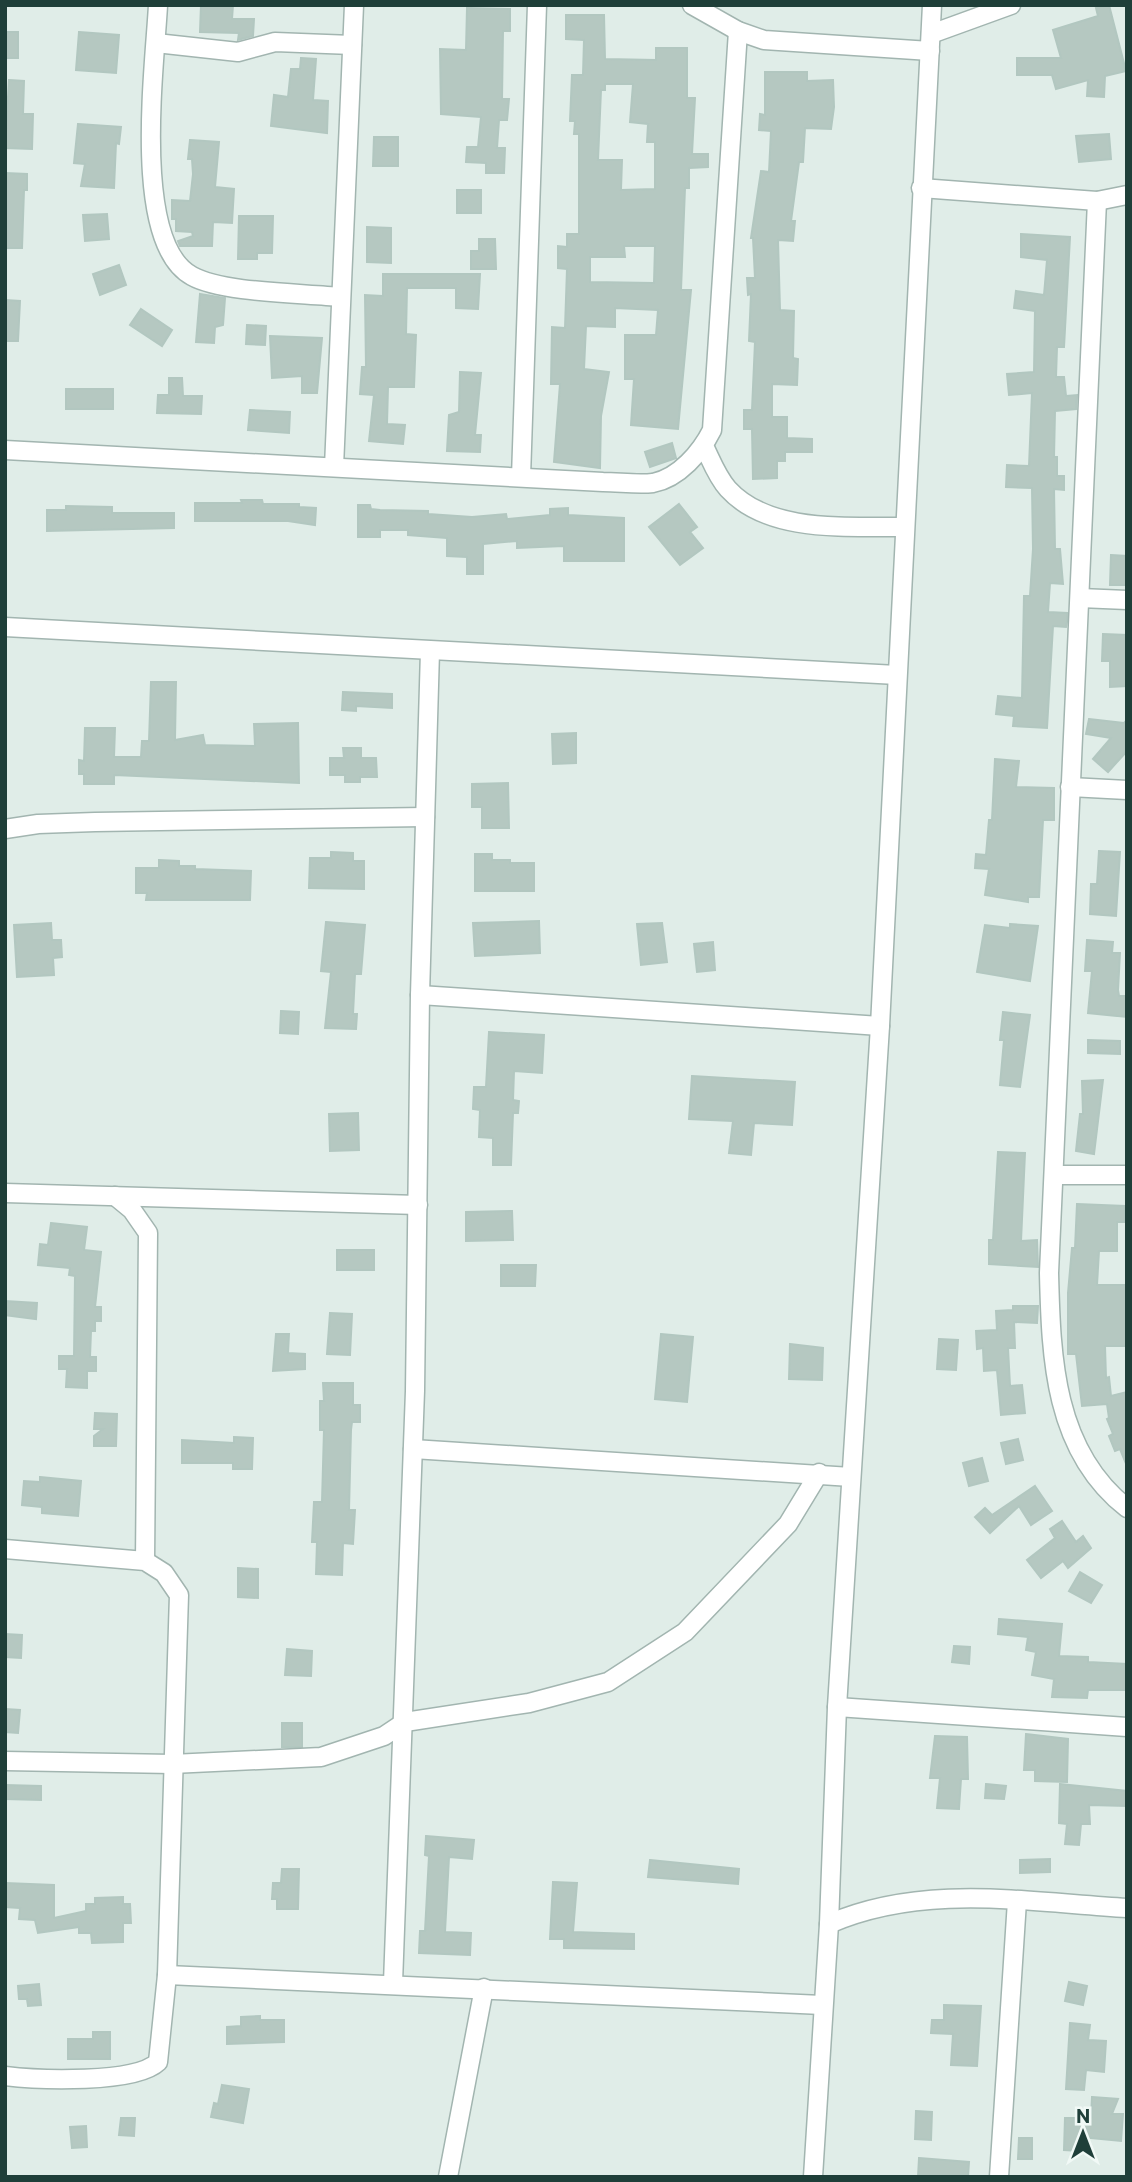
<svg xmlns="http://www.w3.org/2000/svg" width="1132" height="2182" viewBox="0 0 1132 2182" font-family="Commissioner,sans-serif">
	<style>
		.building { fill: #b5c8c1; stroke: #b2c7c0; stroke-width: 2; fill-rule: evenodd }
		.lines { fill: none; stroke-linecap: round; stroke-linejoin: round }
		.minor-casing { stroke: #a2b5b0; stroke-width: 21 }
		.minor { stroke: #fff; stroke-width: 18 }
	</style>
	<rect width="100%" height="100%" fill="#e0ede8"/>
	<g class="building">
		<polygon points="201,5 233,5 232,19 254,19 253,36 238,40 239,33 200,32"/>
		<polygon points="1109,5 1126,71 1105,76 1104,97 1087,96 1088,80 1056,89 1052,75 1017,75 1017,58 1061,58 1053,30 1098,16 1096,8"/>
		<polygon points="467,8 510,9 510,31 503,31 502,99 509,99 507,120 499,120 497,148 505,148 504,173 486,173 486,163 466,162 467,147 478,147 481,117 441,114 440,49 466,50"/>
		<path d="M 566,15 L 604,15 L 605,59 L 656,60 L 656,48 L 687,48 L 687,98 L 695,98 L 692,154 L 708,154 L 708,167 L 689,168 L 689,188 L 685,188 L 681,290 L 691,290 L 678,429 L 631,425 L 634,379 L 625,379 L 625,335 L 656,335 L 658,310 L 615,308 L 615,327 L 586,326 L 584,369 L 609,372 L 601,416 L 600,468 L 554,462 L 560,384 L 551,384 L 552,327 L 565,328 L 567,269 L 558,268 L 558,246 L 567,247 L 567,234 L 579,234 L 579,134 L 574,134 L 575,121 L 570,121 L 572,75 L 583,75 L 584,40 L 566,39 ZM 605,84 L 633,84 L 630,122 L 648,124 L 647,142 L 655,142 L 655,189 L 621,190 L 622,160 L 598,160 L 601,90 L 605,90 ZM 624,246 L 655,246 L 654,283 L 590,282 L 590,257 L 625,257 Z"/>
		<rect x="5" y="32" width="13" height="26"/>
		<polygon points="79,32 119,35 116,73 76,70"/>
		<polygon points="301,58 316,59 313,100 328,101 327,133 271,126 274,95 288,97 291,69 300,69"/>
		<polygon points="765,72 807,72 807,81 833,80 834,107 831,129 805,128 803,162 799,162 791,221 795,221 793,241 778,240 780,310 794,311 793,358 798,359 797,385 772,384 772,417 787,417 787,438 812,439 812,452 785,452 785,461 777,461 777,478 753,479 752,429 744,429 744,410 752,410 755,342 749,341 751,294 748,295 747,278 755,278 753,238 751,238 761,171 769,172 771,131 759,130 760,114 765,115"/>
		<polygon points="9,80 24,81 23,114 33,114 32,149 5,148"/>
		<polygon points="78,124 121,127 119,144 116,143 114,188 81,186 85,164 74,163"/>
		<polygon points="1109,134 1111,159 1079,162 1076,136"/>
		<polygon points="374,137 398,137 398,166 373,166"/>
		<polygon points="190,140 219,142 215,187 234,189 232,223 213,222 212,246 180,246 178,241 193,236 192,232 176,231 176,219 172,219 172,200 190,201 193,174 192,159 188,159"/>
		<polygon points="5,173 27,174 27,190 24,190 22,248 5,248"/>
		<rect x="457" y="190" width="24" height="23"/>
		<polygon points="107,214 109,239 85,241 83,215"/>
		<polygon points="239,216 273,216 272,253 257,253 257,259 238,259"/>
		<polygon points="367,227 391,228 391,263 367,262"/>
		<polygon points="1021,234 1070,237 1064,347 1057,347 1056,377 1064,377 1066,396 1077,395 1076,409 1055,411 1054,457 1057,457 1057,476 1064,476 1064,490 1054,489 1055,549 1060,549 1063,584 1050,583 1048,612 1067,613 1067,622 1066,627 1053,626 1047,728 1013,726 1014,716 996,714 998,696 1022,698 1024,596 1030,596 1033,549 1032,488 1006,487 1007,465 1029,466 1032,393 1009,395 1007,374 1034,372 1035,311 1014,308 1016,291 1044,295 1047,260 1021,257"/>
		<polygon points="479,239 495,239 496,269 471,269 471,251 479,251"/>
		<polygon points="119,265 126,285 100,295 93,274"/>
		<polygon points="383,274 480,274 478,309 456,308 456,288 407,288 406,334 416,335 414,387 388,387 387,424 405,425 403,444 369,441 374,395 360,394 362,367 366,367 365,295 383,296"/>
		<polygon points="200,294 225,298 223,325 215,327 214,343 196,342"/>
		<polygon points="5,300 20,301 18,341 5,341"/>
		<polygon points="141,309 172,330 162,346 130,325"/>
		<polygon points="247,325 266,326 265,345 246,344"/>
		<polygon points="270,336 322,338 317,393 302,393 302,376 272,378"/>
		<polygon points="460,372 481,373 475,435 481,435 480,452 447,451 449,415 459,412"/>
		<polygon points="169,378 182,378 183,396 202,396 201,414 157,413 158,395 169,395"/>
		<rect x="66" y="389" width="47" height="20"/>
		<polygon points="250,410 290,412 289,433 248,430"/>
		<polygon points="672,443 676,458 650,467 645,452"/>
		<polygon points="241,500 262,500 263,504 299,504 299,507 316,508 315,525 288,521 195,521 195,503 242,503"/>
		<polygon points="679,504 697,527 690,532 703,548 680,565 649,527"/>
		<polygon points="358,505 370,505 371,509 380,510 428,511 428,514 472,517 506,514 507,519 550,515 550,509 568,508 568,515 624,518 624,561 564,561 564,546 517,548 517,541 483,544 483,574 467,574 467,557 447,556 447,538 408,535 408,530 380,530 380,537 358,537"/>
		<polygon points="66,506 112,507 112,513 174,513 174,528 47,531 47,510 66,510"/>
		<polygon points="1111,555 1127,556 1127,585 1110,585"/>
		<polygon points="1103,634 1127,635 1127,686 1110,687 1110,661 1102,661"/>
		<polygon points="151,682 176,682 175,740 203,735 205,745 255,746 254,724 298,723 299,783 114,775 114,784 84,784 84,774 79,774 79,760 84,761 85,728 115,728 114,757 141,757 142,741 149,741"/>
		<polygon points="343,692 392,694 392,708 356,706 356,711 342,710"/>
		<polygon points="1089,719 1124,723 1127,720 1127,751 1108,772 1093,759 1111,738 1086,734"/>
		<polygon points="576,733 576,763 553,764 552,734"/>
		<polygon points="343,748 361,748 361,758 376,758 377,777 360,777 360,782 345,782 345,775 330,775 330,758 344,758"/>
		<polygon points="995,759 1019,761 1016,787 1054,788 1054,820 1043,820 1039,897 1028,897 1028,902 985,895 989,869 975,868 976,854 986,855 989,820 992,820"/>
		<polygon points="508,783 509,828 482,828 482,807 472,807 472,784"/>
		<polygon points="1099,851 1120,852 1116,916 1090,914 1091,884 1097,884"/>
		<polygon points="331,852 353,853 353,861 364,861 364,889 309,888 310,858 331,858"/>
		<polygon points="475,854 492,854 492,860 510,860 510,863 534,863 534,891 475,891"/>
		<polygon points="159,860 179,861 179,866 195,866 195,869 251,871 250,900 146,900 147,893 136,893 136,868 159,868"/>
		<polygon points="539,921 540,953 475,956 473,923"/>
		<polygon points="326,922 365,925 361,974 355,974 353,1014 357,1014 356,1029 325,1028 331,972 321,971"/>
		<polygon points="51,923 52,940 61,940 62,957 53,958 54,975 17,977 14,925"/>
		<polygon points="662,923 667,962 641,965 637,924"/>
		<polygon points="1010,924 1038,926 1030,981 977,972 985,925 1010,928"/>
		<polygon points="1087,940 1113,942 1112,953 1120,953 1118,990 1119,996 1127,996 1127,1017 1088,1013 1092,971 1085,971"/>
		<polygon points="713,942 715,970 697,972 694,944"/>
		<polygon points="281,1011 299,1012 298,1034 280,1033"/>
		<polygon points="1003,1012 1030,1015 1020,1087 1000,1085 1004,1040 1000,1040"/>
		<polygon points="489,1032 544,1035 542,1073 514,1071 513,1100 519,1101 518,1113 513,1113 511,1165 493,1165 493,1138 479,1137 480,1110 473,1109 474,1087 486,1087"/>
		<polygon points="1088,1040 1120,1041 1120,1054 1088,1053"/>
		<polygon points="692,1076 795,1082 792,1125 754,1123 751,1155 729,1153 733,1121 689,1119"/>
		<polygon points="1103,1080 1094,1154 1076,1151 1080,1114 1083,1114 1082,1081"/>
		<polygon points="358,1113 359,1150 330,1151 329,1114"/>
		<polygon points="998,1152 1025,1153 1021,1241 1037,1240 1038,1267 989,1264 989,1240 993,1240"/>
		<polygon points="1077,1204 1125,1206 1125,1222 1117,1222 1117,1251 1099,1251 1097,1285 1126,1285 1126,1346 1105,1346 1106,1378 1109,1377 1111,1396 1127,1392 1127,1466 1120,1449 1115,1451 1109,1436 1113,1434 1107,1419 1109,1418 1107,1404 1082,1406 1076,1354 1068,1354 1068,1293 1072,1248 1075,1248"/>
		<polygon points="512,1211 513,1240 466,1241 466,1212"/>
		<polygon points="51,1223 87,1227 84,1250 101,1252 95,1307 101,1307 101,1321 95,1321 95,1331 91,1331 90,1357 96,1357 96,1371 87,1371 87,1388 66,1387 67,1369 59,1369 59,1356 74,1356 75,1276 69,1275 70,1268 38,1265 40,1244 48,1245"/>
		<rect x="337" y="1250" width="37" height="20"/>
		<polygon points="501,1265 536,1265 535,1286 501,1286"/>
		<polygon points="5,1301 37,1303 36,1319 5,1315"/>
		<polygon points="1013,1306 1038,1306 1037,1323 1014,1322 1015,1348 1008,1348 1010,1386 1022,1385 1025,1413 1001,1415 997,1370 984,1371 983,1348 977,1349 976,1331 997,1330 996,1311 1013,1310"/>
		<polygon points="330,1313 352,1314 350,1355 327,1354"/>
		<polygon points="276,1334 289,1334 288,1353 305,1354 305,1369 273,1371"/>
		<polygon points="661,1334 693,1337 687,1402 655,1399"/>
		<polygon points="939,1339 958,1340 956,1370 937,1369"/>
		<polygon points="790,1344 823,1348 822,1380 789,1379"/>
		<polygon points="323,1383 353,1383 353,1405 360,1405 360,1422 352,1422 351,1430 349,1510 355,1510 353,1544 343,1543 342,1575 316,1574 317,1542 312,1542 314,1502 322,1502 324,1430 320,1430 320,1401 324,1401"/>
		<polygon points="95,1413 117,1414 116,1446 94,1446 94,1436 103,1429 94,1429"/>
		<polygon points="234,1437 253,1438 252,1469 233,1469 233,1463 182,1463 182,1440 234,1443"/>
		<polygon points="1018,1439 1023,1460 1006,1464 1001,1443"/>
		<polygon points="982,1458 988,1481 969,1486 963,1463"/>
		<polygon points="40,1477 81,1481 78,1516 42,1513 42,1507 22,1505 24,1481 40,1482"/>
		<polygon points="1035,1486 1052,1511 1031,1525 1019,1506 990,1533 975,1517 985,1508 992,1515"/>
		<polygon points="1062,1521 1076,1542 1083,1536 1091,1548 1068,1568 1063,1561 1041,1578 1027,1560 1055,1538 1050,1529"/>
		<polygon points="238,1568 258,1569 258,1598 238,1597"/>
		<polygon points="1080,1572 1102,1585 1091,1603 1069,1591"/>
		<polygon points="999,1619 1062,1624 1059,1656 1088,1657 1088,1662 1127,1664 1127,1690 1088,1690 1087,1698 1052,1697 1054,1679 1032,1675 1036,1652 1026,1650 1028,1637 998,1634"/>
		<polygon points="5,1634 22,1635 21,1658 5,1657"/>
		<polygon points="954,1646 970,1647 969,1664 952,1662"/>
		<polygon points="287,1649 312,1651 311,1676 285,1675"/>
		<polygon points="5,1709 20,1710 18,1733 5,1732"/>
		<rect x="282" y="1723" width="20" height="24"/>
		<polygon points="1026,1734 1068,1739 1067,1782 1035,1781 1035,1770 1024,1770"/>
		<polygon points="935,1736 967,1737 968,1779 961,1779 959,1809 937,1808 940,1778 930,1778"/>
		<polygon points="986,1784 1006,1786 1004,1799 985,1798"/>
		<polygon points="1060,1784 1127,1791 1127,1806 1089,1805 1090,1824 1081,1824 1079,1845 1065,1844 1067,1824 1059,1823"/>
		<polygon points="5,1785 41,1786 41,1800 5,1799"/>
		<polygon points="426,1836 474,1840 472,1859 449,1857 445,1932 471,1933 470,1955 419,1953 420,1931 425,1931 429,1856 425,1855"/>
		<polygon points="1050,1859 1050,1872 1020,1873 1020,1860"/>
		<polygon points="650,1860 739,1869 738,1884 648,1877"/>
		<polygon points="282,1869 299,1869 298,1909 277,1909 277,1899 272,1899 273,1883 281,1883"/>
		<polygon points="553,1882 577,1883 573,1932 634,1934 634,1949 564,1948 564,1939 550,1939"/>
		<polygon points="5,1883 54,1885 54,1918 86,1911 86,1904 95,1904 95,1898 123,1897 123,1904 130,1904 131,1923 123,1923 123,1942 92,1943 91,1933 79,1933 79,1927 38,1933 35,1920 19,1919 20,1908 5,1907"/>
		<polygon points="1069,1982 1087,1986 1083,2005 1065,2001"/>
		<polygon points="39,1984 41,2005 28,2006 27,1999 19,1999 18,1986"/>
		<polygon points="944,2005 981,2006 977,2066 951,2065 953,2034 931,2033 932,2020 944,2020"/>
		<polygon points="260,2016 260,2020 284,2020 284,2042 227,2044 227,2027 241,2026 241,2017"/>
		<polygon points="1070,2023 1090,2025 1088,2040 1106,2041 1104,2072 1086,2070 1084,2090 1066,2089"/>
		<polygon points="93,2032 110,2032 110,2059 68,2059 68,2039 93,2039"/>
		<polygon points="222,2085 249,2089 243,2123 211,2117 214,2103 218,2104"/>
		<polygon points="1092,2097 1118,2099 1112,2114 1123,2114 1121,2141 1080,2137 1080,2151 1064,2150 1065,2118 1091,2118"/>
		<polygon points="916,2111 932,2112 931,2140 915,2139"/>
		<polygon points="121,2118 135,2118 134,2136 119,2135"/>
		<polygon points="86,2126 87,2147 72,2148 70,2127"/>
		<polygon points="1019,2138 1032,2138 1032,2159 1018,2159"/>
		<polygon points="919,2158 969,2162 968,2177 918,2177"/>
	</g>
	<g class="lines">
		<g class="minor-casing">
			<g id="minor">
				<path d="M 158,5 C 155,65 131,243 192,276 C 222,293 303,293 340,297"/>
				<polyline points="692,5 738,31 764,40 930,51"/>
				<polyline points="931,34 1011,5"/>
				<polyline points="156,43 238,52 275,42 352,45"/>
				<polyline points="921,188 1097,201 1127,195"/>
				<path d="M 1097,201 L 1049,1273 C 1051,1358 1054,1451 1127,1508"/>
				<path d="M 704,446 C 711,460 717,477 728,489 C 769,534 849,526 904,527"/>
				<path d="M 5,450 L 603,482 C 619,482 637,485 653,483 C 679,478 701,452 712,430 L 738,31"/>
				<polyline points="334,467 354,5"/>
				<polyline points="521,477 537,5"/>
				<polyline points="1080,598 1127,600"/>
				<polyline points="5,627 897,675"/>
				<polyline points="1070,787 1127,790"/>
				<polyline points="5,829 38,824 95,822 425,817"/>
				<polyline points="420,995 880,1026"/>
				<polyline points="1054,1175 1127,1175"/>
				<polyline points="5,1193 418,1205"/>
				<polyline points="115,1196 132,1210 148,1233 145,1561"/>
				<polyline points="413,1449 851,1477"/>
				<path d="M 5,1549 L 145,1561 L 164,1573 L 179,1595 L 167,1975 L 158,2062 C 135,2084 38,2080 5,2076"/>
				<polyline points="837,1707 1127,1727"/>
				<polyline points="5,1761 172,1764 321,1757 384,1736 405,1722 529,1703 608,1682 685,1632 788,1524 819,1473"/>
				<path d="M 829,1924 C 923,1883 1026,1902 1127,1908"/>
				<polyline points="167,1975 822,2005"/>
				<polyline points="393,1983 415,1391 420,995 430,651"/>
				<polyline points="448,2177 484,1988"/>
				<polyline points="813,2177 829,1924 837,1707 880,1026 932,5"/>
				<polyline points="999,2177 1017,1901"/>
			</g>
		</g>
		<use href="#minor" class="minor"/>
	</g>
	<rect width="1132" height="2182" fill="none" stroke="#1f3f39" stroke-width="14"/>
	<g transform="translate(1083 2133)" stroke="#f1f9f6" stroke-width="5" paint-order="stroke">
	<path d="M0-5L12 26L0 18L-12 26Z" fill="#1f3f39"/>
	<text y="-10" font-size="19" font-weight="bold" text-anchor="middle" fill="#1f3f39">N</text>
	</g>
</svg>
